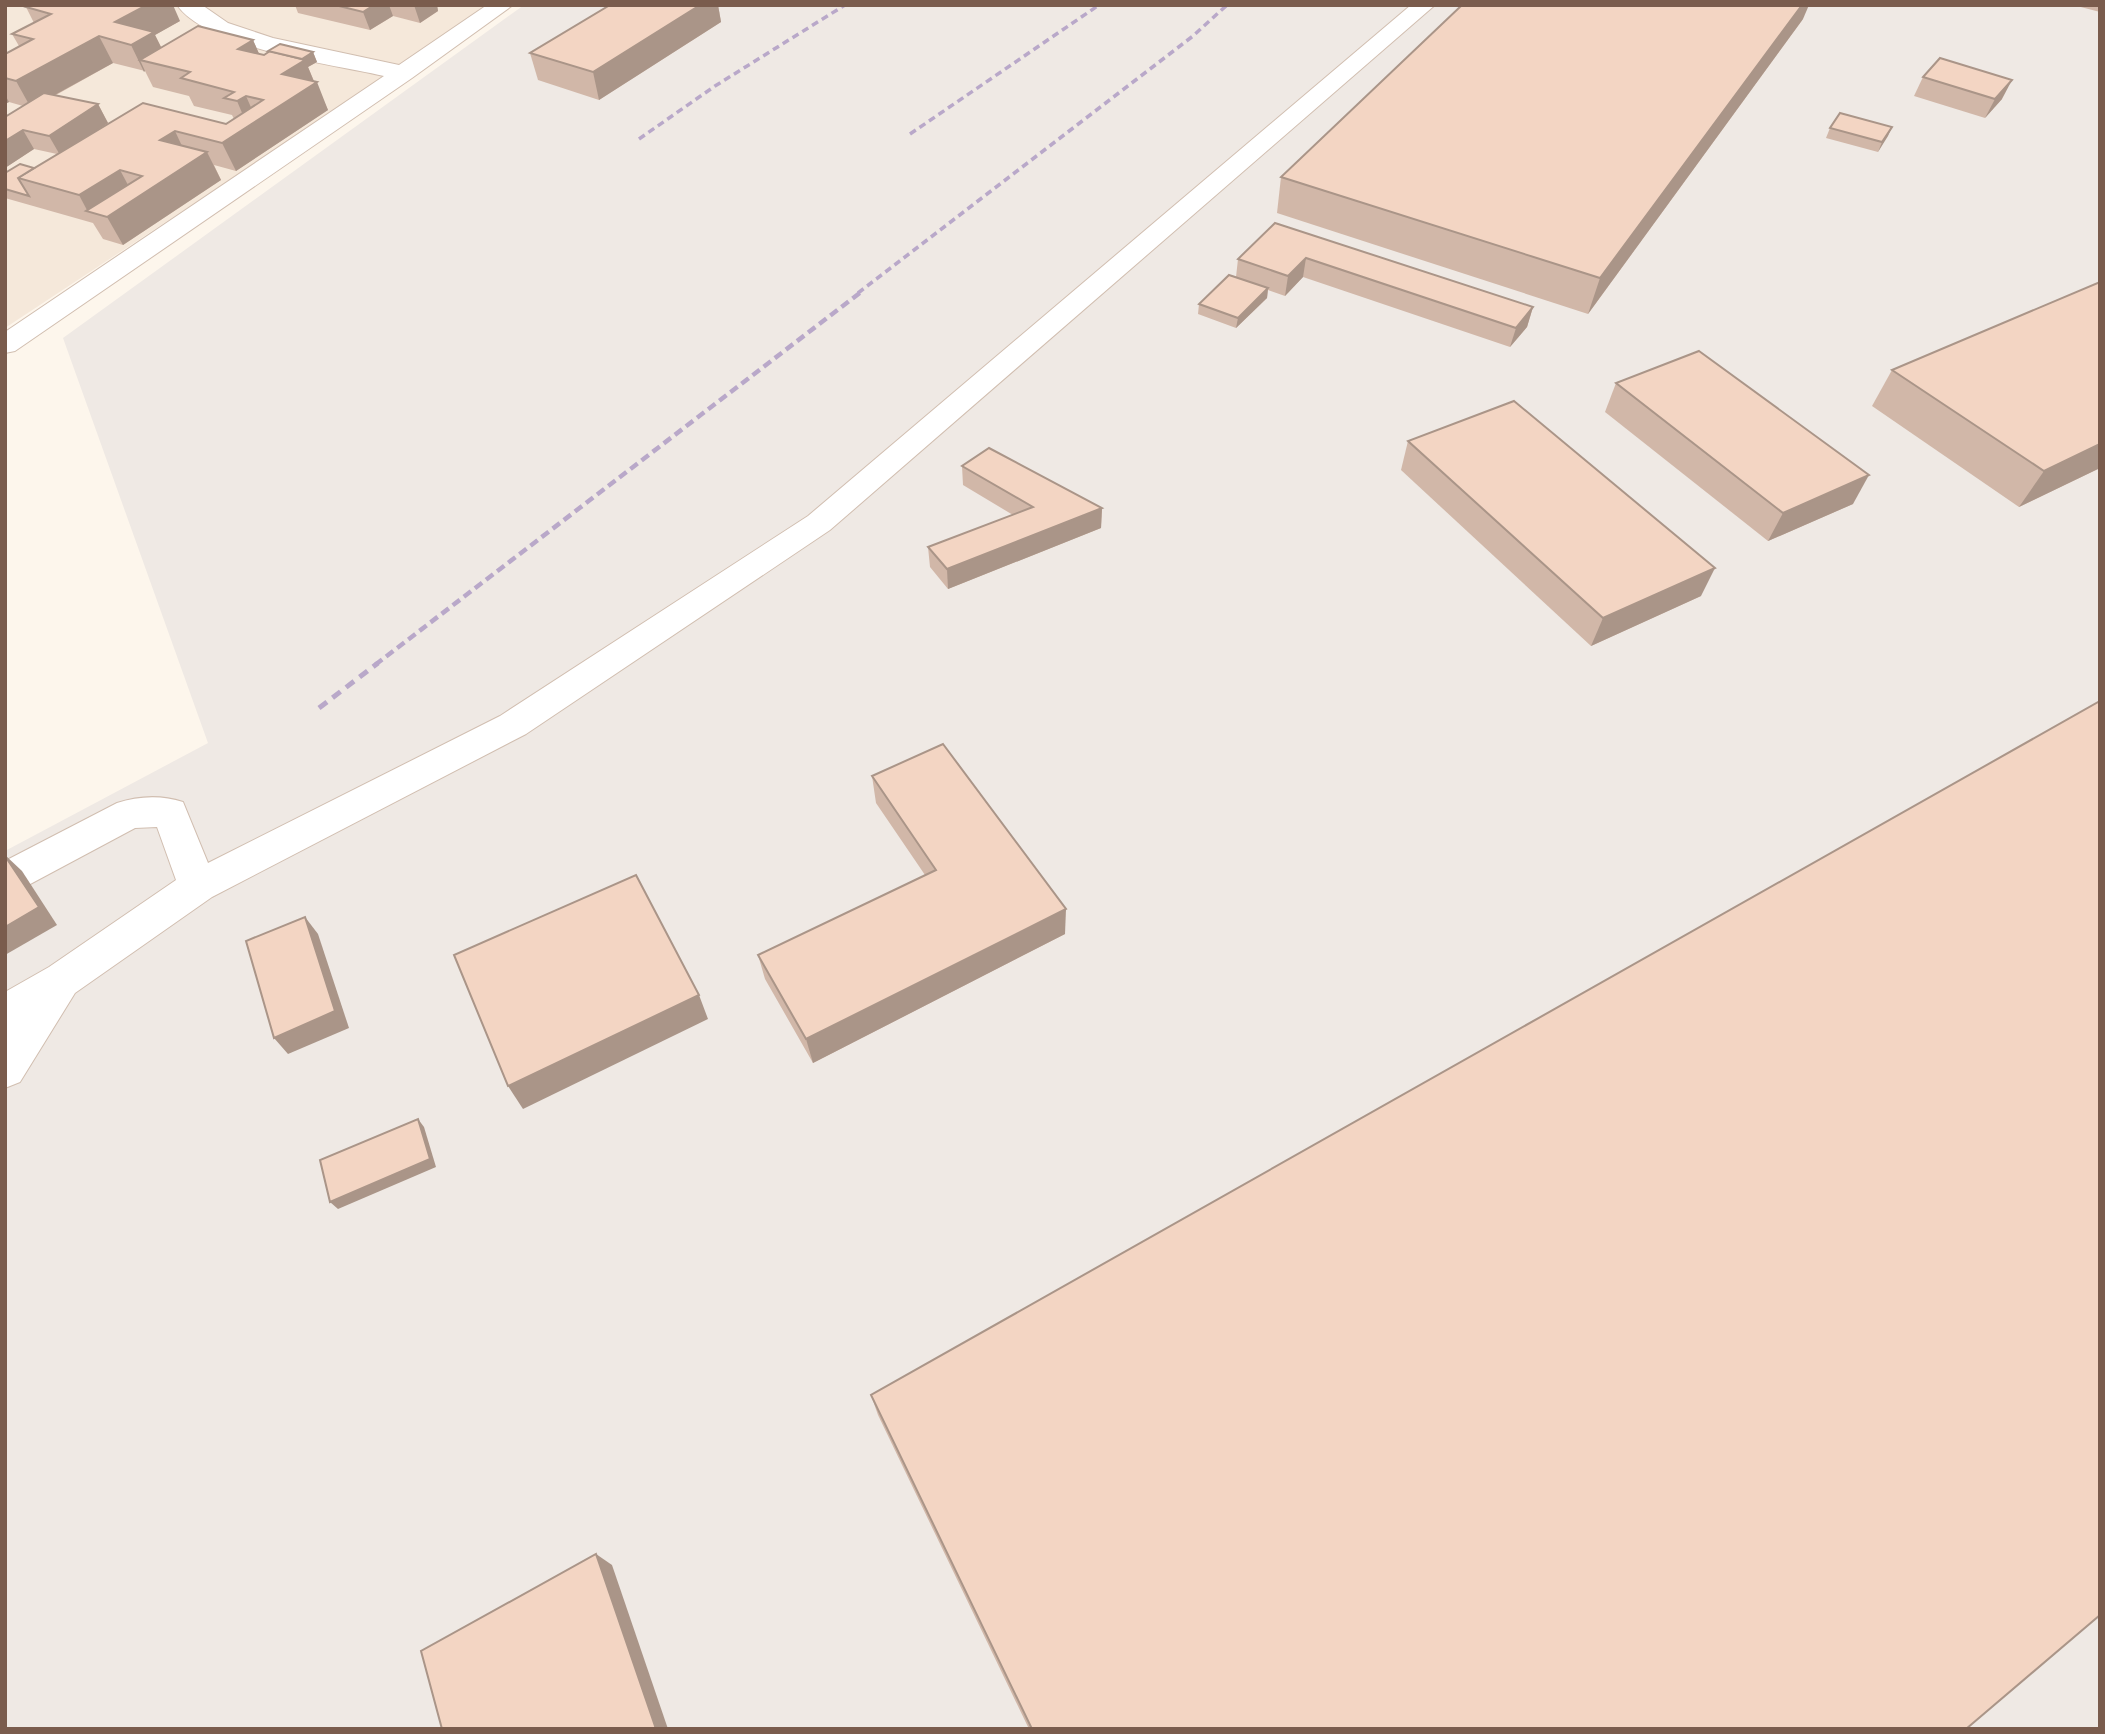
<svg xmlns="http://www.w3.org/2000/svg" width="2105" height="1734" viewBox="0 0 2105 1734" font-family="'Noto Sans',sans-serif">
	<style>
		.residential { fill: #f5e8da }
		.industrial { fill: #efe9e4 }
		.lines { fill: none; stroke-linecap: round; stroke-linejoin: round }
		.minor-casing { stroke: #d1beb0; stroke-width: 2 }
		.minor { fill: #fff; fill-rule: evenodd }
		.rail-far2 { stroke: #b9a8c9; stroke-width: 3.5; stroke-dasharray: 7 4.5; stroke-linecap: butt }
		.rail-far1 { stroke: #b9a8c9; stroke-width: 4.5; stroke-dasharray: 9 5; stroke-linecap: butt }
		.rail { stroke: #b9a8c9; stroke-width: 5; stroke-dasharray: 10 7; stroke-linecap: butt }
		.wall { fill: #d1b7a8; fill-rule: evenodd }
		.shaded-wall { fill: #aa9588 }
		.building { fill: #f3d5c3; stroke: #aa9588; stroke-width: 2 }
	</style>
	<rect width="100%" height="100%" fill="#fdf6ec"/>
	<polygon class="residential" points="5,5 495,5 5,328"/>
	<polygon class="industrial" points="524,5 2100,5 2100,1729 5,1729 5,851 208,743 63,338"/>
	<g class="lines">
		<g class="minor-casing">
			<g id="minor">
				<path d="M 177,5 L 202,5 L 228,23 L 273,38 L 399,65 L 487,5 L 513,5 L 412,78 L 15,351 L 5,353 L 5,332 L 384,76 C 332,64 208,49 177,5 Z"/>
				<path d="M 1411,5 L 1435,5 L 830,530 L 526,734 L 212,897 L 75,993 L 20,1082 L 5,1088 L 5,992 L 49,967 L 176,880 L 157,827 L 135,828 L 19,890 L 5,895 L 5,861 L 117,803 C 138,796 162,795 183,802 L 208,863 L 500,716 L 808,516 Z"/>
			</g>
		</g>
		<use href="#minor" class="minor"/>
		<g class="rail-far2">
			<polyline points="910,134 1099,5"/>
			<polyline points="639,139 715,86 845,5"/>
			<polyline points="858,293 1193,36 1227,5"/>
		</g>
		<polyline class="rail-far1" points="375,665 861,292"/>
		<polyline class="rail" points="319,708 378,663"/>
	</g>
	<g class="wall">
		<polygon points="295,5 437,5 438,11 420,23 393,16 370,30 298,13"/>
		<polygon points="610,5 718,5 721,22 599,100 538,80 530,53"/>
		<polygon points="2073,5 2100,5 2100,12"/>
		<path d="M 26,7 L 180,21 L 155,35 L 161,47 L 253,40 L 259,54 L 264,55 L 313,52 L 317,62 L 308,67 L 314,81 L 328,110 L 236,171 L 214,165 L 221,180 L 123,245 L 103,239 L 93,223 L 5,198 L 5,173 L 34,168 L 57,154 L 34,149 L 5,168 L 5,117 L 23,106 L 9,102 L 5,104 L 5,54 L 19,46 L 12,34 L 34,23 ZM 113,63 L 145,71 L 153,87 L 189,96 L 194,106 L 232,115 L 234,119 L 226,124 L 92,134 L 108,123 L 98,104 L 56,95 Z"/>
		<polygon points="1803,19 1588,314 1277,213 1281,177"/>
		<polygon points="1923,77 2002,99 1985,118 1914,96"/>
		<polygon points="1892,127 1878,152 1826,138 1830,128"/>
		<polygon points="1275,223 1533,307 1527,327 1510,347 1303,277 1285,296 1268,290 1267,298 1236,328 1198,314 1199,304 1236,277 1238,259"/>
		<polygon points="2100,282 2100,468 2019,507 1872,406 1892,370"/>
		<polygon points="1616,383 1853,504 1768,541 1605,412"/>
		<polygon points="1408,441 1701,596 1591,646 1401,470"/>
		<polygon points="962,466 1102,508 1101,528 948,589 930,567 928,547 1013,515 963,485"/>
		<polygon points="872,776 1065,934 813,1063 765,979 758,955 925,875 876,803"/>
		<polygon points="871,1395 1966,1729 1029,1729 878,1415"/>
	</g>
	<g class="shaded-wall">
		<polygon points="145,5 173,5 180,21 155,35 167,59 140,60 145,71 144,72 131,45 115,22"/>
		<polygon points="374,5 389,5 393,16 370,30 363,12"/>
		<polygon points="414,5 437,5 438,11 420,23"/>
		<polygon points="700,5 718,5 721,22 599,100 593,72"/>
		<polygon points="1802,5 1809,5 1803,19 1588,314 1600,278"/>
		<polygon points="99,36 113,63 31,108 16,81"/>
		<polygon points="253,40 265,67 238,49"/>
		<polygon points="313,52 317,62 308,67 315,84 317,82 328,110 236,171 222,143 248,127 237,101 246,96 257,121 282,74"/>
		<polygon points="2012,80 2002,99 1985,118 1995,99"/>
		<polygon points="5,95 9,102 5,104"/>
		<polygon points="98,104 108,123 60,155 49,136"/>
		<polygon points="1892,127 1888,136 1878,152 1882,142"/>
		<polygon points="23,130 34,149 5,168 5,141"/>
		<polygon points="175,131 188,159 160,140"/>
		<polygon points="207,152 221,180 123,245 107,217"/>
		<polygon points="120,170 135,198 88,212 79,195"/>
		<polygon points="1306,258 1303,277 1285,296 1288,276"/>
		<polygon points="1268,288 1267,298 1236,328 1238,318"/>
		<polygon points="1533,307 1527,327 1510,347 1516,328"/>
		<polygon points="2100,444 2100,468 2019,507 2044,471"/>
		<polygon points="1869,475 1853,504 1768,541 1783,513"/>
		<polygon points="1102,508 1101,528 948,589 947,569"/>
		<polygon points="1715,568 1701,596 1591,646 1603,618"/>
		<polygon points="5,855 22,871 57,925 5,955"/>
		<polygon points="1066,909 1065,934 813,1063 806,1039"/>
		<polygon points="305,917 318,934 349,1028 288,1054 274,1038"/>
		<polygon points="699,995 708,1019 523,1109 508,1086"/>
		<polygon points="418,1119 424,1127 436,1167 338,1209 330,1202"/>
		<polygon points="596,1554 612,1565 668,1729 656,1729"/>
	</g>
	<g class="building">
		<polygon points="30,5 147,5 115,22 154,32 131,45 99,36 16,81 5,78 5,54 33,39 12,34 51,14 26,7"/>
		<polygon points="335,5 374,5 363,12"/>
		<polygon points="610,5 700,5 593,72 530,53"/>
		<polygon points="1462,5 1802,5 1600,278 1281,177"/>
		<polygon points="198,26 253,40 238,49 264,55 270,51 305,60 282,74 317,82 222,143 175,131 160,140 207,152 107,217 86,211 142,176 120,170 79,195 18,178 143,103 226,124 263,100 246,96 237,101 224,98 234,92 181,78 190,72 140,60"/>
		<polygon points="280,44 313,52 302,59 268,51"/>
		<polygon points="1940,58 2012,80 1995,99 1923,77"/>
		<polygon points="44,93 98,104 49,136 23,130 5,141 5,117"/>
		<polygon points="1840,113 1892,127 1882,142 1830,128"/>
		<polygon points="20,164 34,168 18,178 29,196 5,189 5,173"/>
		<polygon points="1275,223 1533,307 1516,328 1306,258 1288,276 1238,259"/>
		<polygon points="1229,275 1268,288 1238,318 1199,304"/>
		<polygon points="2100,282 2100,444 2044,471 1892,370"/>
		<polygon points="1699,351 1869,475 1783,513 1616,383"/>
		<polygon points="1514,401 1715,568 1603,618 1408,441"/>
		<polygon points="989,448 1102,508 947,569 928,547 1033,507 962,466"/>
		<polygon points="2100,701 2100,1615 1966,1729 1032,1729 871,1395"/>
		<polygon points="943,744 1066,909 806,1039 758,955 936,870 872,776"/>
		<polygon points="5,856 39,907 5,927"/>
		<polygon points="636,875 699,995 508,1086 454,955"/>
		<polygon points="305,917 335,1011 274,1038 246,941"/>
		<polygon points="418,1119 430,1159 330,1202 320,1160"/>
		<polygon points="596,1554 656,1729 442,1729 421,1651"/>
	</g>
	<rect width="2105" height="1734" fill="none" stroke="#7a5c4d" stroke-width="14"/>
</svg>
